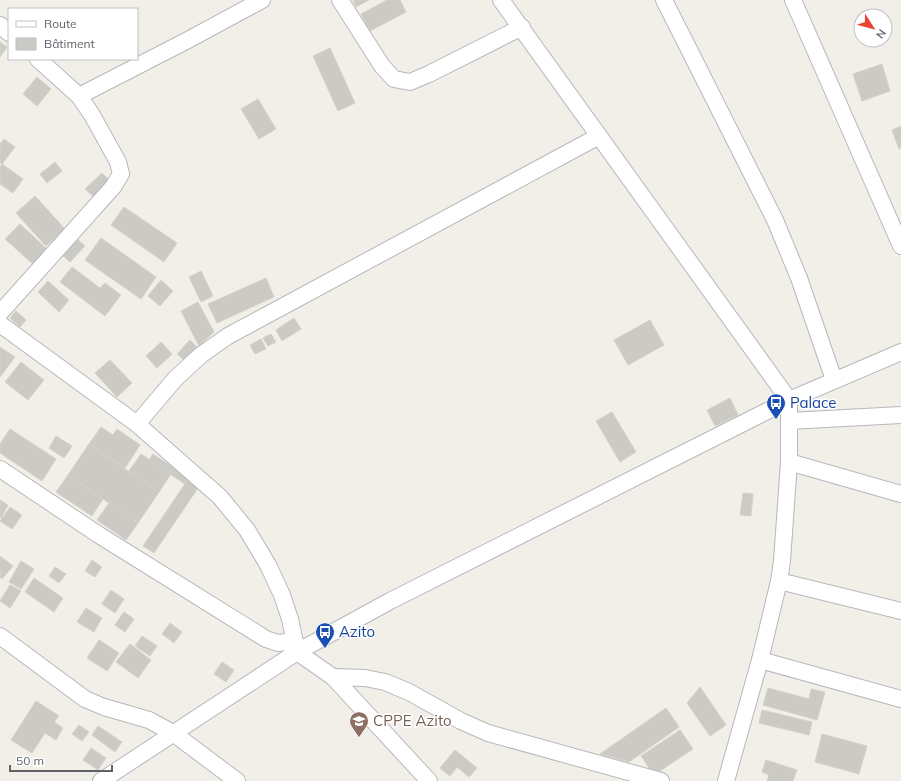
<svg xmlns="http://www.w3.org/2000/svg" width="901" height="781" viewBox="0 0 901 781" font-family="Mulish,sans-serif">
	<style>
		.building { fill: #cccac5; stroke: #d6d1c6 }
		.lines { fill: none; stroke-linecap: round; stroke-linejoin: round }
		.minor-casing { stroke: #b5b8bc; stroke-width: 18 }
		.minor { stroke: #fff; stroke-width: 16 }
		.labels { text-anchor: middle; stroke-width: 3; stroke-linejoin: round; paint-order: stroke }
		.transit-label { font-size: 15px; fill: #164399; stroke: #fff; text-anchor: start }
		.education-label { font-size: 15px; fill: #785e54; stroke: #fff; text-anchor: start }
	</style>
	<rect width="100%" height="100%" fill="#f1efe8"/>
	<g class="building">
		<polygon points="353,0 369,0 356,7"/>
		<polygon points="387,0 400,0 406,12 370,31 361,14"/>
		<polygon points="0,42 7,47 0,57"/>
		<polygon points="330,48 355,103 338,111 313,56"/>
		<polygon points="882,64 890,91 862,101 853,74"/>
		<polygon points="37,77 51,89 37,106 23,94"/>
		<polygon points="258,99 276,129 259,139 241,109"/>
		<polygon points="901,126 901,148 899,149 892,130"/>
		<polygon points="4,139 15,147 2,164 0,163 0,144"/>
		<polygon points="55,162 62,171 47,183 40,174"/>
		<polygon points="2,164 23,179 13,193 0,184 0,168"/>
		<polygon points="102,173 111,182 95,198 85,189"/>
		<polygon points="35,196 65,229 46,246 16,213"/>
		<polygon points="124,207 177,243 164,262 111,225"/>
		<polygon points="20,224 48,250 34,265 5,239"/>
		<polygon points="76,238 85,246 70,262 61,254"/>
		<polygon points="101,238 156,277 141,299 85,260"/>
		<polygon points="72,267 100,288 105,283 121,295 105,316 60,282"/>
		<polygon points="201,271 213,296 201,302 189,277"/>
		<polygon points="266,278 274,297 217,323 208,304"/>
		<polygon points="161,280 173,291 160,306 148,296"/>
		<polygon points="48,281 69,300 59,312 38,292"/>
		<polygon points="198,302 214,332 199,346 181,311"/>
		<polygon points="16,311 26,320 20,327 10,318"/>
		<polygon points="294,318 301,329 282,341 276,330"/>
		<polygon points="650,320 664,345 628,365 614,340"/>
		<polygon points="271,334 276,342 268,346 263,338"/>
		<polygon points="261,339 266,349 255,354 250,345"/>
		<polygon points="190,340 198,348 186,362 177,354"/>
		<polygon points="161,342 172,354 157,368 146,356"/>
		<polygon points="0,347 15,357 0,377"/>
		<polygon points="110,360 132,383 117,397 95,373"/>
		<polygon points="21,362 44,380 28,400 5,382"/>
		<polygon points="730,398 738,415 715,426 707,410"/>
		<polygon points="612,412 636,452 620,462 596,421"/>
		<polygon points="101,427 113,435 117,429 140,445 125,468 89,444"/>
		<polygon points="10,429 56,459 42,481 0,453 0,444"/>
		<polygon points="56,436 72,446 64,458 49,448"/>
		<polygon points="89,444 159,492 138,523 68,475"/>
		<polygon points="141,454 171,474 159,492 129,471"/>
		<polygon points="153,454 189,478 185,484 149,460"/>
		<polygon points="68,475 103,499 92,516 56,492"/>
		<polygon points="189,478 200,485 154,553 143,546"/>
		<polygon points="743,493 753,494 751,516 740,515"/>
		<polygon points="0,500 8,505 1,518 0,517"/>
		<polygon points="109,503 138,523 126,540 97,520"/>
		<polygon points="10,507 22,515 12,529 0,521"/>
		<polygon points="0,556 13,566 2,579 0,577"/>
		<polygon points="92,560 102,567 95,577 85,571"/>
		<polygon points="21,561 34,569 21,589 9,582"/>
		<polygon points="55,567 66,574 59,583 49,576"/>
		<polygon points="34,578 63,598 54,612 25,592"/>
		<polygon points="10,585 21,591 10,608 0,601"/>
		<polygon points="111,590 124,599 115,613 102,604"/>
		<polygon points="86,608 102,618 94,632 77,622"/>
		<polygon points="124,612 134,619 125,632 115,625"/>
		<polygon points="170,623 182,632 174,643 162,634"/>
		<polygon points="142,636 157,646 150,656 135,646"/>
		<polygon points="99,640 119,653 107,671 87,658"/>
		<polygon points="130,644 151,660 138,678 116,662"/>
		<polygon points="222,662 234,670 226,682 214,674"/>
		<polygon points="700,687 726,725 710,736 687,703"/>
		<polygon points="768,688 809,699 811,689 825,692 817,720 763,705"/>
		<polygon points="36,701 59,716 54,722 63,728 56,740 45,733 32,753 11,740"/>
		<polygon points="666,708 679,727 629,762 600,754"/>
		<polygon points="762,710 812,722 809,735 759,723"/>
		<polygon points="79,725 89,732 82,741 72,734"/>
		<polygon points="98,726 122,742 115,752 92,735"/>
		<polygon points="680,730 693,749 654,775 641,756"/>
		<polygon points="822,734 867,746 859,774 815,762"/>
		<polygon points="91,748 106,758 98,770 83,760"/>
		<polygon points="455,750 477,768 469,777 457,767 450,776 440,768"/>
		<polygon points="766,760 797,770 793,781 767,781 769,775 762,772"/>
	</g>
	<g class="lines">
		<g class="minor-casing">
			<g id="minor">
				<polyline points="340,0 382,66 394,79 410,82 429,74 522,27"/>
				<polyline points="501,0 789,400 789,462 782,561 779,581 760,660"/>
				<polyline points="664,0 775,220 799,278 834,380"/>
				<polyline points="793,0 901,246"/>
				<polyline points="0,25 9,33"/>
				<polyline points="79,96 188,40 262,0"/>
				<polyline points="0,313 113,187 121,174 118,162 92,115 79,96 38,59"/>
				<polyline points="0,324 137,424 220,497 247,530 268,565 282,595 290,619 297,652 333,677 429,781"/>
				<polyline points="789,421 901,415"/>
				<polyline points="137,424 175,379 201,355 228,336 599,136"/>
				<polyline points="789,462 901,494"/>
				<polyline points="0,469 99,535 266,639 278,643 295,641"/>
				<polyline points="779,581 901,611"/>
				<polyline points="0,636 85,699 104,707 149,720 173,733 237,781"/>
				<polyline points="333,677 365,678 385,682 409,692 461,721 488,733 661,781"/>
				<polyline points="101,781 297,652 390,601 789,400 901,352"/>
				<polyline points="726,781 760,660 901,699"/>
			</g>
		</g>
		<use href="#minor" class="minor"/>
	</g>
	<defs>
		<g id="bus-pin" transform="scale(1)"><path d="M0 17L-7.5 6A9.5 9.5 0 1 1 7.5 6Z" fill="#1a4fb4" stroke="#fff"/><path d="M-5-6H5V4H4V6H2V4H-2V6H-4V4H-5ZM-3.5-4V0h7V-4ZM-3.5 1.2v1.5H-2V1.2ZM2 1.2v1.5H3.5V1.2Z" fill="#fff"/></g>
		<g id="school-pin" transform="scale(1)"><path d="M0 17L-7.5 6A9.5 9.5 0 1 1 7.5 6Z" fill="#8d6e63" stroke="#fff"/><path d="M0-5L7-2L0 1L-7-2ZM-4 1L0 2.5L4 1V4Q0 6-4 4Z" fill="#fff"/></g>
	</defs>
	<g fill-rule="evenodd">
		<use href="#bus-pin" x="776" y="403"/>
		<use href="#bus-pin" x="325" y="632"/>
		<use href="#school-pin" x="359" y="721"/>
	</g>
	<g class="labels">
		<g class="transit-label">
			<text x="790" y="408">Palace</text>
			<text x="339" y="637">Azito</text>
		</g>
		<g class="education-label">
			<text x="373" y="726">CPPE Azito</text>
		</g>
	</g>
	<rect x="8" y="8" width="130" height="52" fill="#ffffff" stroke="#bfc1c3"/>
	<rect x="16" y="21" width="20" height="6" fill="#ffffff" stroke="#bfc1c3"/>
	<text x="44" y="28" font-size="12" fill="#5f6368">Route</text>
	<rect x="16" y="38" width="20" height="12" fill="#cccac5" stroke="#bfc1c3"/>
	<text x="44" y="48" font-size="12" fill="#5f6368">Bâtiment</text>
	<g transform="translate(873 28) rotate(126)"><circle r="19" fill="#ffffff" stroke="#bfc1c3"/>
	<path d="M0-3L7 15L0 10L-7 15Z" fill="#ea4335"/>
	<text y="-6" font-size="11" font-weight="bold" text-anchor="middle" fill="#5f6368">N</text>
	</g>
	<path d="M10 765v6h102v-6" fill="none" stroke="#5f6368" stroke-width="2"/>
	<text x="16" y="765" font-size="12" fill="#5f6368" stroke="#ffffff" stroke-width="3" paint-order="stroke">50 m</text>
</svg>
